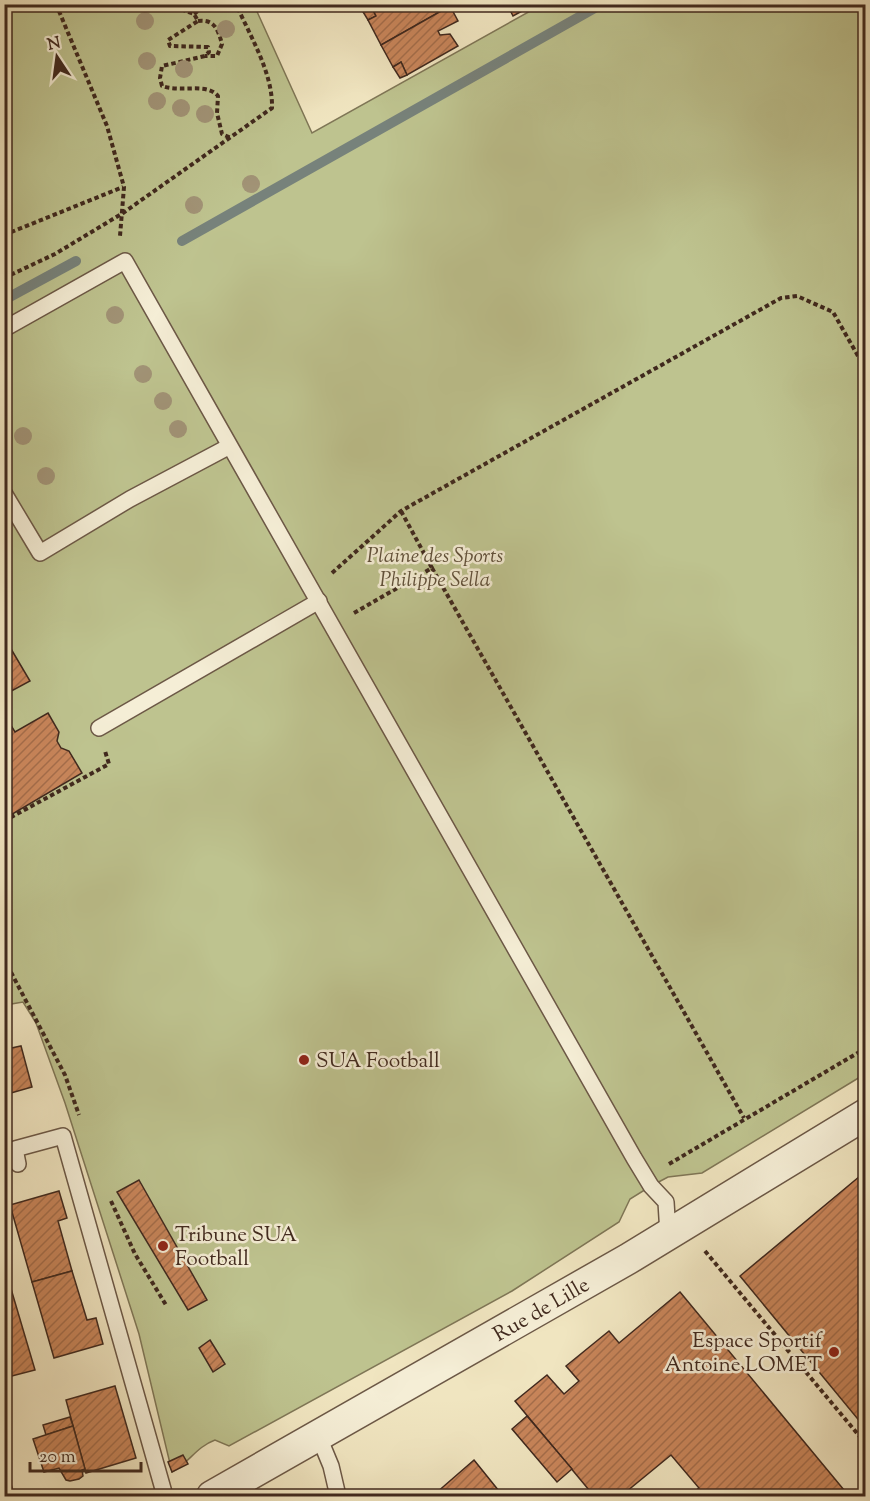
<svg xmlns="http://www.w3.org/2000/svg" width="870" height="1501" viewBox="0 0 870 1501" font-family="'Sorts Mill Goudy',serif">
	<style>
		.green { fill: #bec38f; stroke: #7f7656; stroke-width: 1.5 }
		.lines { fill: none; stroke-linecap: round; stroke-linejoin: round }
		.stream { stroke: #77827b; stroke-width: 10 }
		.building { fill: url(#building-hatch); stroke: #40291e; stroke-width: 1.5 }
		.service-casing { stroke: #6c5846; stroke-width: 18 }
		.minor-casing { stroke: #6c5846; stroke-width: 33 }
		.path { stroke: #40291e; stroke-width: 4; stroke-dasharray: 4.5 3; stroke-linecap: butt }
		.service { stroke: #f5eed6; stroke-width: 15 }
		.minor { stroke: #f5eed6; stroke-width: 30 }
		.tree { fill: #a19376 }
		.poi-dot { fill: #8f2418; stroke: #f5eed6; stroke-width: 2 }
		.labels { text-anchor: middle; stroke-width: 5; stroke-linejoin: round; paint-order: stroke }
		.park-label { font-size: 21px; font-style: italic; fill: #60503a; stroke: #f5eed6 }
		.poi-label { font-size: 21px; fill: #40291e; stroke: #f5eed6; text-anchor: start }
		.street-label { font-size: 21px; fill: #40291e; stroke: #f5eed6 }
	</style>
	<defs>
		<pattern id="building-hatch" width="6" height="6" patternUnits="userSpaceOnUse" patternTransform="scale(1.5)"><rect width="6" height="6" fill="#c8855a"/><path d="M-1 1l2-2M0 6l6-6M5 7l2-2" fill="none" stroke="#a46d4a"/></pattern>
	</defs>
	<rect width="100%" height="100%" fill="#f0e5c0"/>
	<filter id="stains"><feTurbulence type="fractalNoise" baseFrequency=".00333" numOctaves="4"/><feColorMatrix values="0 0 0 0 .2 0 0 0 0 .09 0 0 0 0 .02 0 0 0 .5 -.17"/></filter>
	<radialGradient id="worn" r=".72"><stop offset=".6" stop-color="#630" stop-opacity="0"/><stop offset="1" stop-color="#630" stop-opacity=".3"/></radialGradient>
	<path class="green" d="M 5,5 L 254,5 L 312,133 L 541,5 L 865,5 L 865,1074 L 702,1173 L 668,1177 L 651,1186 L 630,1199 L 619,1222 L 512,1291 L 229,1446 L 215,1440 C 196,1447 189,1463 172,1472 L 139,1334 L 65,1103 L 36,1023 L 23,1002 L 5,1005 Z"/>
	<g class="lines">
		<g class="stream">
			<polyline points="182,241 602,4"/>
			<polyline points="4,300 76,261"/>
		</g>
	</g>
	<g class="building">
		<polygon points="364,4 370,4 376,16 368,20 360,7"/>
		<polygon points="370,4 449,4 450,6 381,45 368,20 376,16"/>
		<polygon points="507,4 535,4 513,16"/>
		<polygon points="450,6 458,21 438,31 440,35 450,34 458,46 407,75 401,62 393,67 381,45"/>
		<polygon points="401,62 407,75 400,78 393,67"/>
		<polygon points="4,637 30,681 4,695"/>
		<polygon points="48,713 59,732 57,741 61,748 69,751 82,773 4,819 4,714 15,732"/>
		<polygon points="4,1041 7,1049 21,1046 32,1087 4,1095"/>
		<polygon points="866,1171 866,1429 740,1276"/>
		<polygon points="139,1180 207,1300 188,1310 117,1192"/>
		<polygon points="59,1191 67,1218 58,1221 72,1271 32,1282 10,1205"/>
		<polygon points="4,1265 35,1370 4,1378"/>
		<polygon points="72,1271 87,1320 96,1318 103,1344 54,1358 32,1282"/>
		<polygon points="680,1292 849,1496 688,1496 699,1488 671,1455 621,1496 594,1496 515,1401 547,1375 564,1394 579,1381 566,1366 609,1331 619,1343"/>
		<polygon points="210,1340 225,1364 213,1372 199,1348"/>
		<polygon points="115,1386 136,1458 86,1473 66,1400"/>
		<polygon points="527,1416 572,1469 557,1482 512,1429"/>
		<polygon points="70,1417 73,1426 46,1435 43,1425"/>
		<polygon points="73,1426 85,1469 82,1470 83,1476 79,1479 70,1481 66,1480 59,1468 44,1472 33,1439"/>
		<polygon points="183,1455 188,1464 172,1472 168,1462"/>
		<polygon points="474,1460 503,1496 436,1493"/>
		<polygon points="9,1476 14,1496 4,1496 4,1477"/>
		<polygon points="409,1490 436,1493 480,1496 408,1496"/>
	</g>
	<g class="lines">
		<g class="service-casing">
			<g id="service">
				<polyline points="4,329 125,261 634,1158 651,1186 666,1202 668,1234"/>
				<polyline points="4,493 40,553 130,499 228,447"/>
				<polyline points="99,728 319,601"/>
				<polyline points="18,1164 15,1149 63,1136 165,1496"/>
				<polyline points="319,1437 331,1466 338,1496"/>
			</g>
		</g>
		<g class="minor-casing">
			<polyline id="minor" points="212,1496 628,1259 866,1114"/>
		</g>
		<g class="path">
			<polyline points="56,4 107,126 124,187 120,236"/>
			<path d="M 177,4 L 178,8 L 194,14 L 198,21 L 168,40 L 170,46 L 208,47 L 209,52 L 205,56 L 162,66 L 160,78 L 162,86 C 182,93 206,82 218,96 L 217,113 L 222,134 L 231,138"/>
			<polyline points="194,14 207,4"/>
			<path d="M 198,21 C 214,19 218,29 222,44 L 217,56 L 205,56"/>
			<polyline points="4,235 123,187"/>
			<path d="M 4,278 L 55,254 L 123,213 L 272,108 C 273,73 250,36 236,4"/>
			<polyline points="401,511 432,568"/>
			<polyline points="332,573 401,511 781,298 797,296 833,312 866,370"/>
			<polyline points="354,613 432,568 744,1118"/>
			<polyline points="4,821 109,764 105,751"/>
			<polyline points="4,959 65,1075 79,1115"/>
			<polyline points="669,1164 866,1048"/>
			<polyline points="111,1201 135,1254 166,1305"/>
			<polyline points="705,1251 866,1444"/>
		</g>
		<use href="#service" class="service"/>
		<use href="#minor" class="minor"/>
	</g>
	<g class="tree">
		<circle cx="145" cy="21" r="9"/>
		<circle cx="226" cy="29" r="9"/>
		<circle cx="147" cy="61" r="9"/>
		<circle cx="184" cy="69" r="9"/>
		<circle cx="157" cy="101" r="9"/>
		<circle cx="181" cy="108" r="9"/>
		<circle cx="205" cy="114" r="9"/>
		<circle cx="251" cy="184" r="9"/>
		<circle cx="194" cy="205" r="9"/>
		<circle cx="115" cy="315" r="9"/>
		<circle cx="143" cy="374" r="9"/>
		<circle cx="163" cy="401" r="9"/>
		<circle cx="178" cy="429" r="9"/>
		<circle cx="23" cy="436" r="9"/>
		<circle cx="46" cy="476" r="9"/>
	</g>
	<g class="poi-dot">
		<circle cx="304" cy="1060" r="6"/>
		<circle cx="163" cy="1246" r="6"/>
		<circle cx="834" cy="1352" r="6"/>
	</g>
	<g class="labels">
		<g class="park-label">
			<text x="435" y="562">Plaine des Sports<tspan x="435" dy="24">Philippe Sella</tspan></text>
		</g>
		<g class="poi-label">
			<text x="316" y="1067">SUA Football</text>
			<text x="175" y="1241">Tribune SUA<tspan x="175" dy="24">Football</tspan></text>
			<text x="822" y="1347" text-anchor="end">Espace Sportif<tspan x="822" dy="24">Antoine LOMET</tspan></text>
		</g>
		<g class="street-label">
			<text transform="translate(541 1309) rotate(-30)" y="7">Rue de Lille</text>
		</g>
	</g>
	<rect width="870" height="1501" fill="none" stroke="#f0e5c0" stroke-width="24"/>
	<rect x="6" y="6" width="858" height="1489" fill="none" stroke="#40291e" stroke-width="3"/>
	<rect x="12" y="12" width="846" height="1477" fill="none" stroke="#40291e" stroke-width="1.5"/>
	<g transform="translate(57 57) rotate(347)" stroke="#f5eed6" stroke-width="4.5" paint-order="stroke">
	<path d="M0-4.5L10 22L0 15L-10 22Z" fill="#40291e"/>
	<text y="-9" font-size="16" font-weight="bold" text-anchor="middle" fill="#40291e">N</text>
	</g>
	<path d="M30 1462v9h111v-9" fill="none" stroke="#40291e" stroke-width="3"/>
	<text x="39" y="1462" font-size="18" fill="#40291e" stroke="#f5eed6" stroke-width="4.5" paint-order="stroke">20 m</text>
	<rect width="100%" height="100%" filter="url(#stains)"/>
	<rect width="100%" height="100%" fill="url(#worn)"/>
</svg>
